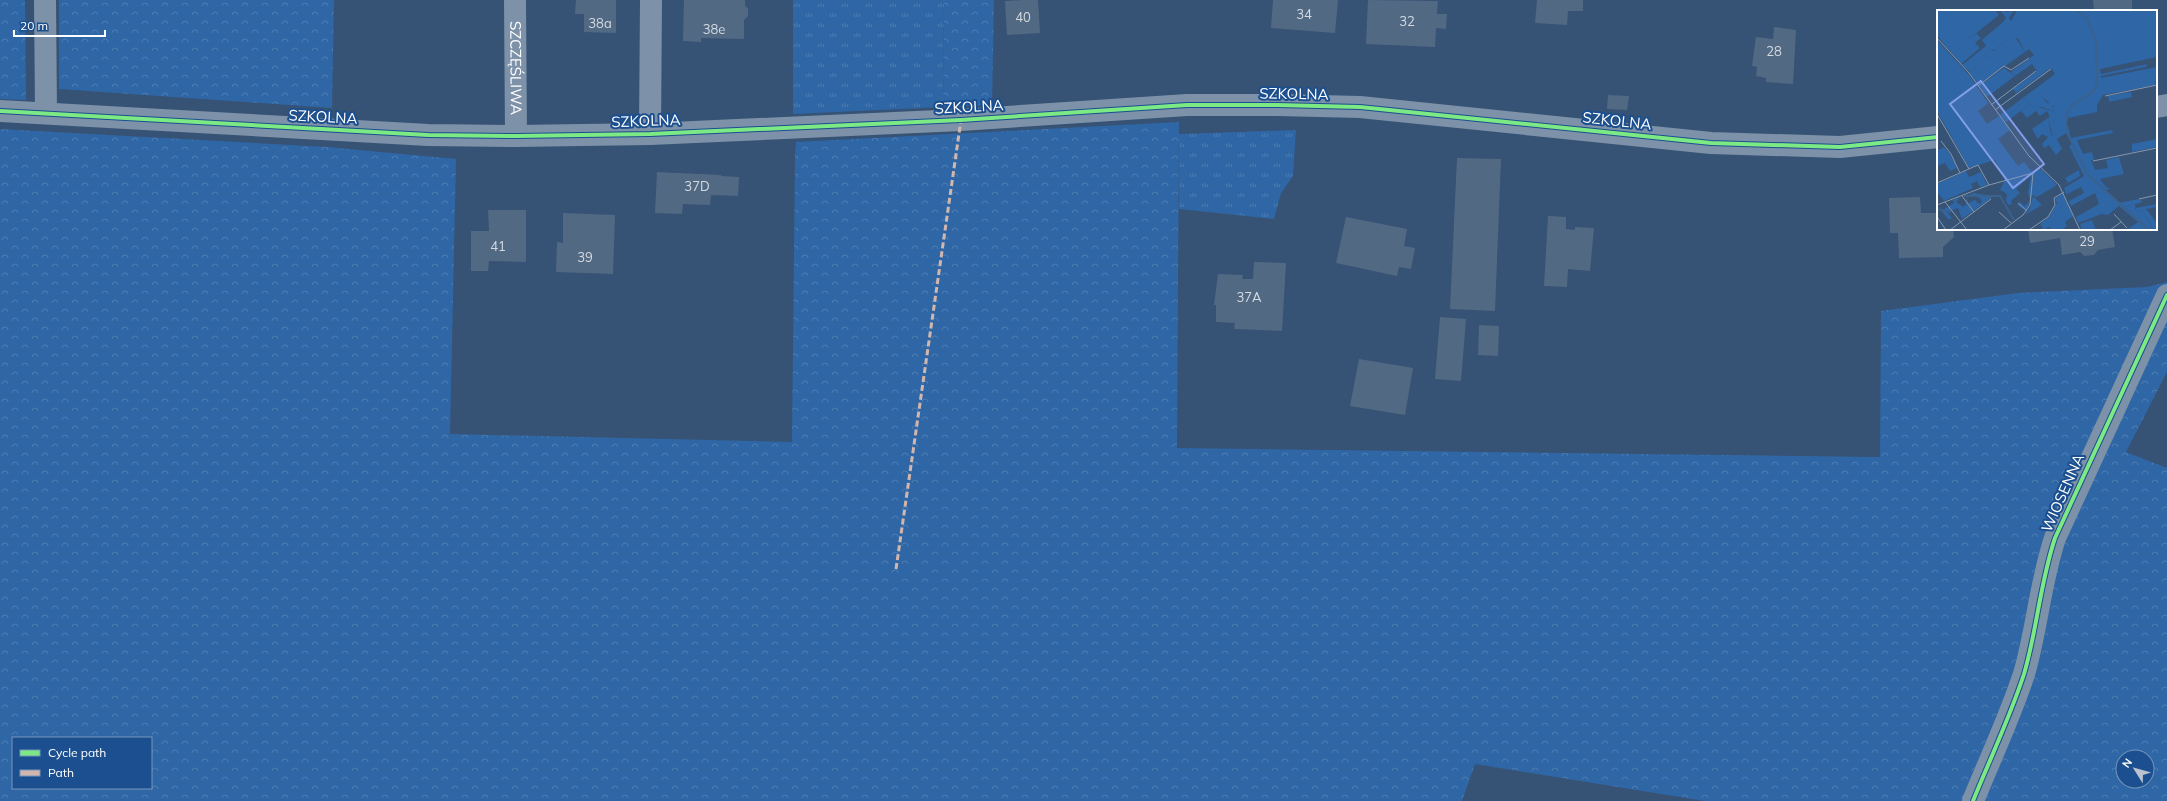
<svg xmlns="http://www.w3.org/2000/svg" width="2167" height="801" viewBox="0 0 2167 801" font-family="Mulish,sans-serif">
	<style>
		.grass { fill: url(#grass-tufts) }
		.forest { fill: url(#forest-crowns); fill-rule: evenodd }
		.building { fill: #526984 }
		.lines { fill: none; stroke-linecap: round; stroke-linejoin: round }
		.minor { stroke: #7d92a8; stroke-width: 22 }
		.quiet { stroke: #d1b7ad; stroke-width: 3; stroke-dasharray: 6 3; stroke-linecap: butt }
		.cycleway-casing { stroke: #1b4f8f; stroke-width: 6 }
		.cycleway { stroke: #7ce984; stroke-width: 4 }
		.labels { text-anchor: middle; stroke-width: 4; stroke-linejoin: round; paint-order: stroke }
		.number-label { font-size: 13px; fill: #d4dae0 }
		.street-label { font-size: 15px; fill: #fff; stroke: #1b4f8f }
		.inset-river { fill: none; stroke: #3b618d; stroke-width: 2 }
		.inset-road { fill: none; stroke: #8697ac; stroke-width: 1 }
		.view { fill: #839eea; fill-opacity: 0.15; stroke: #839eea; stroke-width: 2 }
		.inset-edge { fill: none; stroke: #fff; stroke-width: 2 }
	</style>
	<defs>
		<pattern id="grass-tufts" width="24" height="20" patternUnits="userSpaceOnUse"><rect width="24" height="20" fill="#2f66a5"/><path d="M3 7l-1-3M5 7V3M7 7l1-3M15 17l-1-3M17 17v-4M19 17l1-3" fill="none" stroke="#4e7db2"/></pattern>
		<pattern id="forest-crowns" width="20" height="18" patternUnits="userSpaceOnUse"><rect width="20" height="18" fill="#2f66a5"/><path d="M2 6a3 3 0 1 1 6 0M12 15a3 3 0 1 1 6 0" fill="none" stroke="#4e7db2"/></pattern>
	</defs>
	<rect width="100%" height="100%" fill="#365274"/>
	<g class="grass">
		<polygon points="793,0 944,0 943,107 793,114"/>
		<polygon points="1296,130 1293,176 1281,193 1274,219 1179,209 1179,134"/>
	</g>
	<g class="forest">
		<polygon points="0,0 25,0 26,100 0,99"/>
		<polygon points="59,0 334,0 332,108 59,89"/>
		<polygon points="944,0 994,0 992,105 943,107"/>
		<path d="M 1179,122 L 1177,448 L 1880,457 L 1881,311 L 2018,293 L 2147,287 L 2167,282 L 2167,372 L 2126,452 L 2167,468 L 2167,801 L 1705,801 L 1475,764 L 1462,801 L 0,801 L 0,129 L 327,147 L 456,159 L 450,434 L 792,442 L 795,154 L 796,142 ZM 13,738 L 151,738 L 151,788 L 13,788 ZM 2123,757 L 2147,757 L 2147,781 L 2123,781 Z"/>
	</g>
	<g class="building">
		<polygon points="576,0 616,0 616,33 584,32 584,14 575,14"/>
		<polygon points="684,0 745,0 745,5 748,9 748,16 744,20 744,39 701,38 701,42 683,41"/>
		<polygon points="1023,0 1038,0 1040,33 1007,35 1005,1"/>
		<polygon points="1273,0 1338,0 1335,33 1271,28"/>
		<polygon points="1368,0 1438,1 1437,14 1447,14 1446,29 1436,28 1435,47 1366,44"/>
		<polygon points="1537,0 1583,0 1583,11 1568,11 1567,25 1535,23"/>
		<polygon points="2093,0 2132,0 2132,11 2094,11"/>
		<polygon points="1774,27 1796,30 1793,84 1766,82 1766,78 1756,76 1757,67 1752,66 1756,37 1773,39"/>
		<polygon points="1608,95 1629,96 1627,110 1607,109"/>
		<polygon points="1457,158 1501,159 1495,311 1450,309"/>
		<polygon points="657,172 721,175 721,176 739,177 738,196 711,195 710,205 683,204 682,214 655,213"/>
		<polygon points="1920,197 1921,213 1938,213 1938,229 1953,229 1954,237 1943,247 1943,257 1899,258 1898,233 1890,233 1889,198"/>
		<polygon points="488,210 526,210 526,262 489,261 488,271 471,271 471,231 489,231"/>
		<polygon points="563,213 615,215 613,274 556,272 557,242 563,243"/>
		<polygon points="1548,216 1566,217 1566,229 1575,230 1575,227 1594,228 1590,271 1568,269 1567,287 1544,286"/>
		<polygon points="1346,217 1407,229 1404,246 1415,248 1411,269 1399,267 1397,276 1336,263"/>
		<polygon points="2028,229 2112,229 2115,247 2098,250 2094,255 2084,256 2080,252 2062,255 2060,238 2030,243"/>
		<polygon points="1254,262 1286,263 1282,331 1234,329 1235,323 1216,322 1216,305 1214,305 1218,274 1243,275 1242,279 1253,279"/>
		<polygon points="1440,317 1466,319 1461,381 1435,379"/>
		<polygon points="1479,325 1499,326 1498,356 1478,355"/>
		<polygon points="1359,359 1413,368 1405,415 1350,406"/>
	</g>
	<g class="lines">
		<g class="minor">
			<polyline points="45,0 46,112"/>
			<path id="s1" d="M 515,0 L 516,136"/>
			<polyline points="2156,107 2167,105"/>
			<polyline points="0,111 428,135 516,136 650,134 961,120 1187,105 1277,105 1360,107 1711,143 1840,147 1938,137"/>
			<polyline points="650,134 651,0"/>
			<path d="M 1973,801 C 1990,759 2010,717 2024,674 C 2037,630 2040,583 2055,538 L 2167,295"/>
		</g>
		<polyline class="quiet" points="896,569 961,120"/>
		<g class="cycleway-casing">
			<g id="cycleway">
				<polyline points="0,111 428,135 516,136 650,134 961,120 1187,105 1277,105 1360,107 1711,143 1840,147 1938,137"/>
				<path d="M 1973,801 C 1990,759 2010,717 2024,674 C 2037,630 2040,583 2055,538 L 2167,295"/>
			</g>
		</g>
		<use href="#cycleway" class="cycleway"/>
	</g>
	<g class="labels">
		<g class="number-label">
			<text x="1304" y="19">34</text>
			<text x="1023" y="22">40</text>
			<text x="1407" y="26">32</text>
			<text x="600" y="28">38a</text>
			<text x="714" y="34">38e</text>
			<text x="1774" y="56">28</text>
			<text x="697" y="191">37D</text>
			<text x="2087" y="246">29</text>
			<text x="498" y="251">41</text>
			<text x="585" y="262">39</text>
			<text x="1249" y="302">37A</text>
		</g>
		<g class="street-label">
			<text dy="5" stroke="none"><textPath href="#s1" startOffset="68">SZCZĘŚLIWA</textPath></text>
			<text transform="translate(1294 94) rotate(1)" y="5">SZKOLNA</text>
			<text transform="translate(969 107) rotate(-3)" y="5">SZKOLNA</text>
			<text transform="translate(323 117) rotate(3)" y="5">SZKOLNA</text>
			<text transform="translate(646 121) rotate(-2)" y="5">SZKOLNA</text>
			<text transform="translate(1617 121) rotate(6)" y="5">SZKOLNA</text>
			<text transform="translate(2063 493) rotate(-66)" y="5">WIOSENNA</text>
		</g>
	</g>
	<g transform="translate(1937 10)">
		<rect width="220" height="220" fill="#365274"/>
		<path d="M 5,0 L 58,0 L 62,5 L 33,28 ZM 63,0 L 70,2 L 77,0 L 72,8 L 74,11 L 80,0 L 220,0 L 220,47 L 163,59 L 164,64 L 210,54 L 209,57 L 164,66 L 164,68 L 220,57 L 218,75 L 166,85 L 160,95 L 160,102 L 131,108 L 130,113 L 134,128 L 175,120 L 176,123 L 140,130 L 146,144 L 155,142 L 157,150 L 154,150 L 158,160 L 171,158 L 169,150 L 182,147 L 187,164 L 163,169 L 169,177 L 174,179 L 168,180 L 182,193 L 201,189 L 206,192 L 187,197 L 213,220 L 190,220 L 201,212 L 182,196 L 171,205 L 165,204 L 141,213 L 139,207 L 162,194 L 158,183 L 134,196 L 132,191 L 147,183 L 144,177 L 130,184 L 131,189 L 127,178 L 147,166 L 132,136 L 135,134 L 129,123 L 120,129 L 125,139 L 119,145 L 112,135 L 107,138 L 105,134 L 111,127 L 105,124 L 101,129 L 95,119 L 111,108 L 114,124 L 116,127 L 119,125 L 116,113 L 118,103 L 113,107 L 110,101 L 103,106 L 99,101 L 90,108 L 84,101 L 93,94 L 89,89 L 67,110 L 63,105 L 118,64 L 114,58 L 79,83 L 76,79 L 100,61 L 95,54 L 78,66 L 74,62 L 97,45 L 92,39 L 88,42 L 81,28 L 71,29 L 57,41 L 55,39 L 51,46 L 33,62 L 25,55 L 49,36 L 45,30 L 65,13 L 69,8 ZM 106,88 L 117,96 L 114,97 L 118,102 L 101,97 ZM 194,82 L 195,87 L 172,92 L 171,86 ZM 220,129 L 220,137 L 195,142 L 195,134 ZM 0,137 L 2,140 L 7,137 L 13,144 L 20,158 L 13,161 L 8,153 L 0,156 ZM 142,160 L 143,166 L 131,173 L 128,168 ZM 29,161 L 32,167 L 37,165 L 40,171 L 34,174 L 36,178 L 7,191 L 2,184 L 0,186 L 0,174 ZM 126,183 L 136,206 L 128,212 L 130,216 L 124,220 L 115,220 L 112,217 L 107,220 L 103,214 L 112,207 L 120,193 L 118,189 ZM 220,194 L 220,197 L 209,199 L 220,213 L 220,220 L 217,220 L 204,200 L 199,201 L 199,198 ZM 155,210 L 159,220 L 145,220 L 143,214 Z" fill="#2f66a5" fill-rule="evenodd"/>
		<path d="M 8,3 L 33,28 L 39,23 L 44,28 L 38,33 L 43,38 L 24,54 L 0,25 ZM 78,27 L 88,42 L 41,75 L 32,62 L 51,46 L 48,42 L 50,40 L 57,41 L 71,29 ZM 0,30 L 32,65 L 51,93 L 41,101 L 50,114 L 62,106 L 73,120 L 61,129 L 81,156 L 87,152 L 95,162 L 104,159 L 120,175 L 100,187 L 95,185 L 94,191 L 89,201 L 80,195 L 83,192 L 88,196 L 93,190 L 91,183 L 94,165 L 88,166 L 89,170 L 79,179 L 83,183 L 74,191 L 75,194 L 71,195 L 69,190 L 70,184 L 63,180 L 68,170 L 58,150 L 32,158 L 0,101 ZM 67,58 L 78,66 L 50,87 L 42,76 ZM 104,86 L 110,93 L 119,93 L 114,97 L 119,101 L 120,107 L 116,110 L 119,125 L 116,127 L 111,108 L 118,102 L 105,97 L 99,98 L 102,93 L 100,90 ZM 89,89 L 93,94 L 69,112 L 67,110 ZM 44,162 L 50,175 L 43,177 L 37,165 ZM 36,183 L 57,186 L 25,209 L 21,198 L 10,202 L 15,208 L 12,210 L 4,201 L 17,193 L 16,190 L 23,187 L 19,192 L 26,197 L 29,195 L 30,186 L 31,193 L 38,190 L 42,194 L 45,192 L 43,188 L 32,185 ZM 96,186 L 105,195 L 88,205 L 93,198 Z" fill="#2f66a5"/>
		<path d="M 198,194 L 199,201 L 204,200 L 217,220 L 213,220 L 187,197 Z" fill="#2f66a5"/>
		<path d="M 0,0 L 5,0 L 28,24 L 11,39 L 0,25 Z" fill="#2f66a5"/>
		<path class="inset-river" d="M 139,0 L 149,7 L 159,30 L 160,72 L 157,81 L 133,97 L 129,108 L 129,121 L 151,165 L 212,220M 27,186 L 63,186 L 77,210M 0,199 L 14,202"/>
		<path class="inset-road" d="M 0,28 L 32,63 L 92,146 L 122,175 L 143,220M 41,76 L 67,56 L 74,60 L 92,48M 168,86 L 220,75M 54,95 L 99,61M 58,100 L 114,59M 0,104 L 32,159M 4,131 L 14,144 L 23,163M 156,151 L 220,138M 0,173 L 41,155 L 52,175M 25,186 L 37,202M 202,189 L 220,185M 8,192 L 30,220M 81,193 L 90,201M 0,195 L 52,175 L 96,163 L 103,158M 62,202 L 74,213M 177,204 L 190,218M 0,207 L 9,220M 13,220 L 54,189M 66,220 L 86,205 L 93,195 L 96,163M 92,220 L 111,207 L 118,195 L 117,188 L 127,182M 173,220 L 184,212"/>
		<path class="view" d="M 44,71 L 107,154 L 76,178 L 13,94 Z"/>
		<rect width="220" height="220" class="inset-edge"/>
	</g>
	<rect x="12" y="737" width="140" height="52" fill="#1b4f8f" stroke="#7695bc"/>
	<rect x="20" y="750" width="20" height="6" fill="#7ce984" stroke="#7695bc"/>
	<text x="48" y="757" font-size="12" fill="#ffffff">Cycle path</text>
	<rect x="20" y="770" width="20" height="6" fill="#d1b7ad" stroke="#7695bc"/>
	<text x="48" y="777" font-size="12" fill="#ffffff">Path</text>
	<g transform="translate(2135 769) rotate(307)"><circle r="19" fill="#1b4f8f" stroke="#7695bc"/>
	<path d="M0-3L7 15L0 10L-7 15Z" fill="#b9c2ce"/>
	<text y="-6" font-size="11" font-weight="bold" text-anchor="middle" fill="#ffffff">N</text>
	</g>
	<path d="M14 30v6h91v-6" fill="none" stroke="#ffffff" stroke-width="2"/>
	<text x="20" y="30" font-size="12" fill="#ffffff" stroke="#1b4f8f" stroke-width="3" paint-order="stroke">20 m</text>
</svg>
